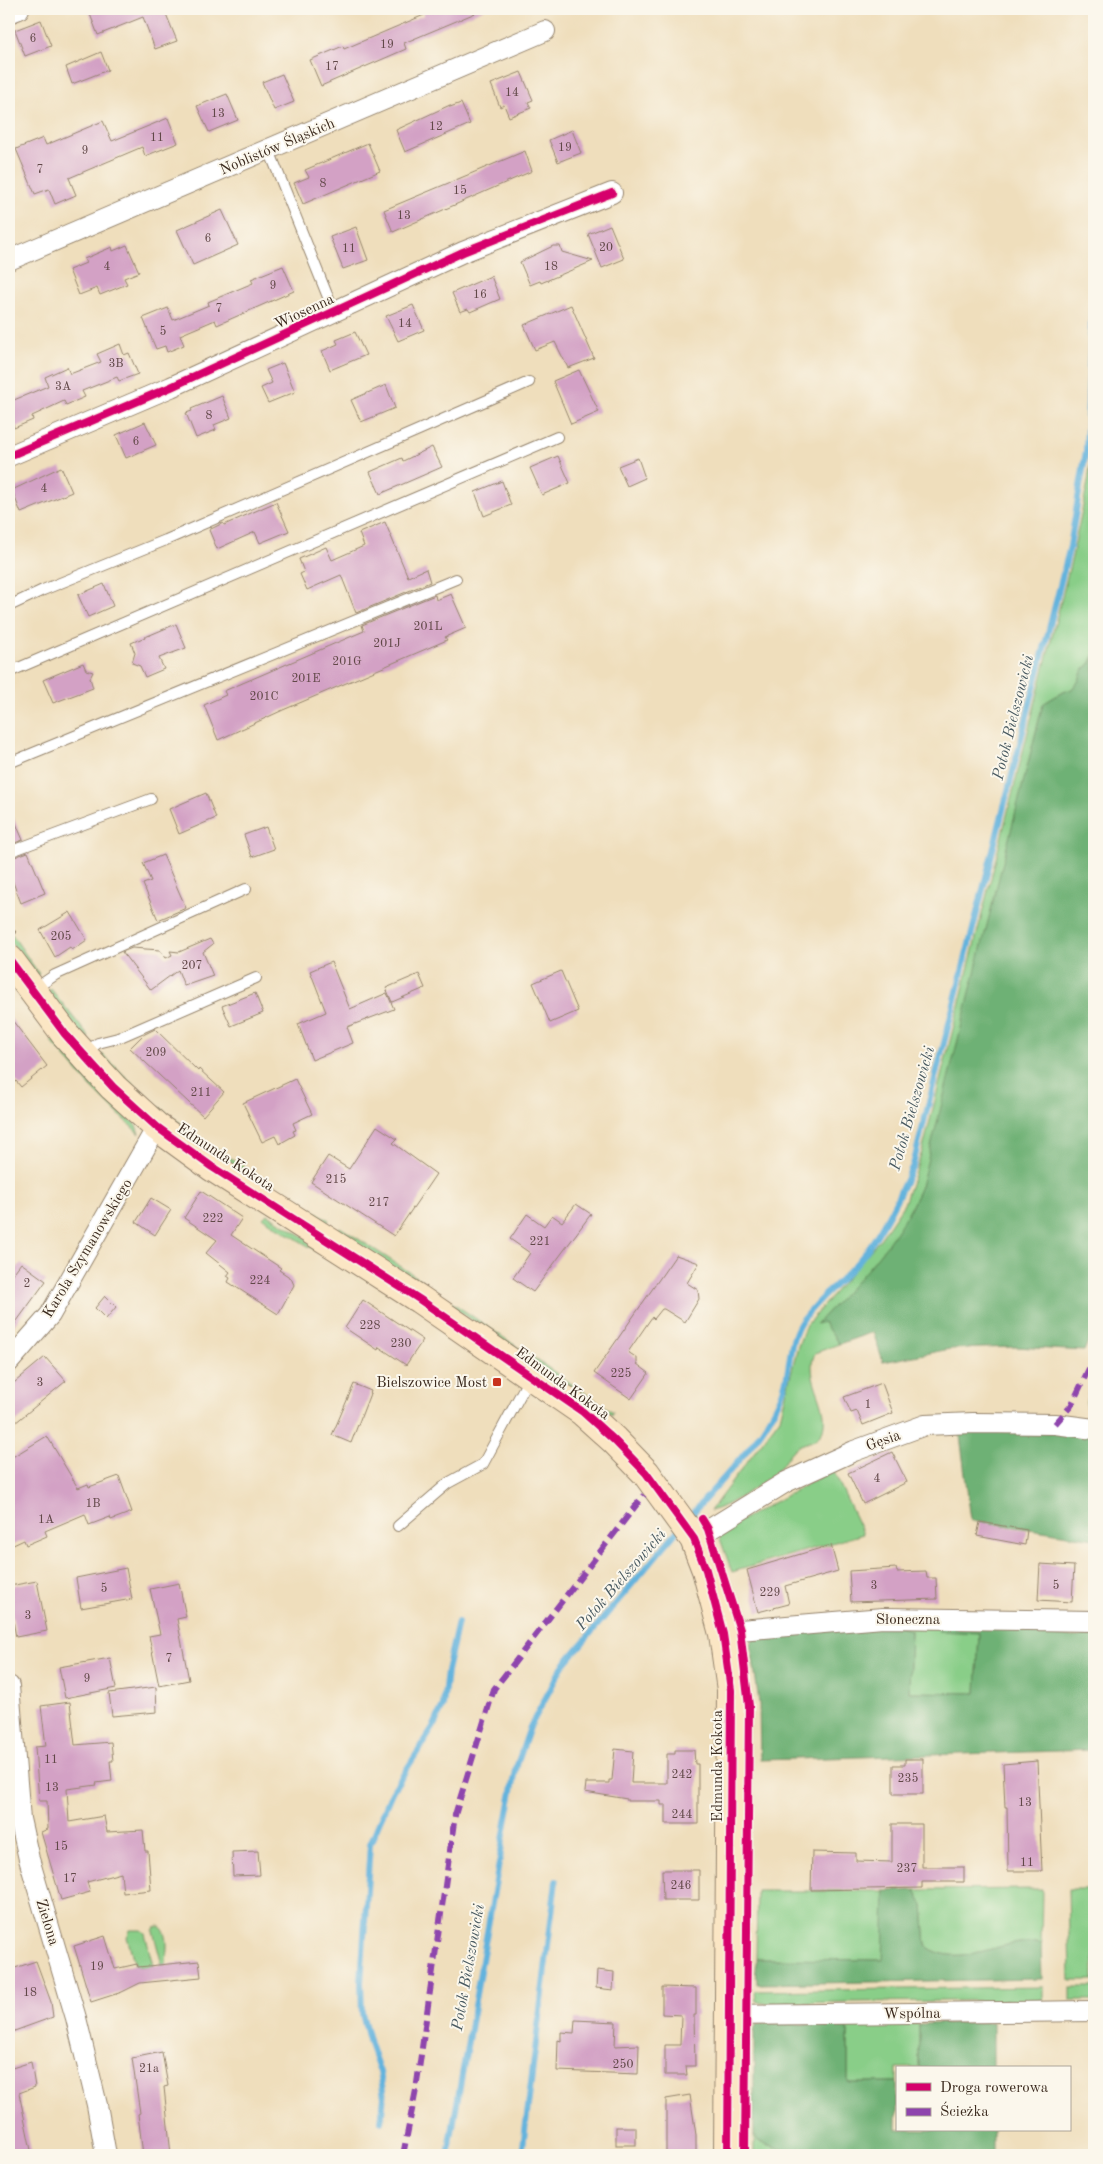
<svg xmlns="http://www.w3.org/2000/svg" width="1103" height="2164" viewBox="0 0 1103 2164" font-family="'Old Standard TT',serif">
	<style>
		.green { fill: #89ce88; stroke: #627c53 }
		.forest { fill: #6eb174; stroke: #546e49 }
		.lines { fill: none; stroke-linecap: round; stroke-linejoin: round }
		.stream { stroke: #63b3dd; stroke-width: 6 }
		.building { fill: #d3a1c5 }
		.lane-casing { stroke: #95846d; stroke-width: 12 }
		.street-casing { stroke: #95846d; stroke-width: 22 }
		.secondary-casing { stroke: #95846d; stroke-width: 30 }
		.path { stroke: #95846d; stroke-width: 3; stroke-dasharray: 4 4; stroke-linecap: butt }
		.lane { stroke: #fff; stroke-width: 10 }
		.street { stroke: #fff; stroke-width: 20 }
		.secondary { stroke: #fbe6c4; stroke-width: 28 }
		.quiet { stroke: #8e44ad; stroke-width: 6; stroke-dasharray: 12 6; stroke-linecap: butt }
		.cycleway-casing { stroke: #fbf7ec; stroke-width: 11 }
		.cycleway { stroke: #d6006c; stroke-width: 8 }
		.poi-dot { fill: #c8321e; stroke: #fbf7ec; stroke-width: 2 }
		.labels { text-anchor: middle; stroke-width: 4; stroke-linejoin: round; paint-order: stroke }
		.number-label { font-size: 12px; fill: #614848 }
		.street-label { font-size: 15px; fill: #3b2a1e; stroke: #fbf7ec }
		.poi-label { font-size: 15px; fill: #3b2a1e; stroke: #fbf7ec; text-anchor: end }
		.water-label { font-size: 16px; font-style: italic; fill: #495a61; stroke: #fbf7ec }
	</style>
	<rect width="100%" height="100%" fill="#fbf7ec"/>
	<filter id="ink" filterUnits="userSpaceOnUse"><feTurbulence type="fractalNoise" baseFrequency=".02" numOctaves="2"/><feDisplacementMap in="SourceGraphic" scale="10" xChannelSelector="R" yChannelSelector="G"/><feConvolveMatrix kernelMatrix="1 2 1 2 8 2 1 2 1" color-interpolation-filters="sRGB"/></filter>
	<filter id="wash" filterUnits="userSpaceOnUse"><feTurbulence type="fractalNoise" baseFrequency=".0096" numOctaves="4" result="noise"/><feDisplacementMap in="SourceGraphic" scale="20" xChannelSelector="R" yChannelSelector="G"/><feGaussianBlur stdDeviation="1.12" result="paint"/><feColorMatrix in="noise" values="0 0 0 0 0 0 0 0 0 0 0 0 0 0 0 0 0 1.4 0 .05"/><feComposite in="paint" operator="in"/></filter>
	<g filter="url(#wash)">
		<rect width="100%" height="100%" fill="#efdebc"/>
		<g class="green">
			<path d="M 1094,436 L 1094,656 L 1090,664 L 1083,670 L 1078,682 L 1072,689 L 1061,693 L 1043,704 L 926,1174 C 903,1236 862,1277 817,1323 L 823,1322 L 839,1344 L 815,1353 C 804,1377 827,1400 824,1424 C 822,1444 805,1440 794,1449 C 787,1455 784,1464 778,1470 C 763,1483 728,1507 710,1511 L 780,1418 L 797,1349 L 805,1327 L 881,1238 L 904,1204 L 922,1152 L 1072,557 L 1088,482 Z"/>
			<polygon points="9,930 39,974 36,976 9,939"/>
			<polygon points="51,989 89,1037 86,1039 47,992"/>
			<polygon points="54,1038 136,1125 139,1134 91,1087 51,1041"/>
			<polygon points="102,1054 148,1098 145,1102 99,1056"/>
			<polygon points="159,1107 204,1141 200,1145 155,1111"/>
			<polygon points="217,1149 266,1181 263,1185 213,1154"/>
			<polygon points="294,1199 329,1220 326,1225 292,1203"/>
			<polygon points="267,1214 342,1260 342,1267 263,1218"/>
			<polygon points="340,1227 423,1281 420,1286 337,1231"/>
			<polygon points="447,1299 613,1412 612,1415 444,1301"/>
			<polygon points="1094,1369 1094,1417 1088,1413 1086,1402"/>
			<polygon points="833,1470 863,1534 732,1572 718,1533"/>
			<polygon points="914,1622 979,1633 976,1693 909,1692 911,1630 900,1627"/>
			<path d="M 1042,1889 L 1041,1944 C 1003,1935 961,1972 926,1946 L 923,1905 L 915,1890 Z"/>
			<polygon points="1068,1889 1094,1889 1094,1980 1070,1980"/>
			<polygon points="757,1891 885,1891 884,1960 756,1959"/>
			<path d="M 159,1926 C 171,1933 166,1953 166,1964 L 162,1965 L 153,1931 L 155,1927 Z"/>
			<polygon points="130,1930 141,1930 145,1933 153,1966 138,1967 135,1965 127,1937"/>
			<polygon points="1043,1987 1043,2000 761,2003 756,2001 755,1991"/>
			<rect x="1070" y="1987" width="24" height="13"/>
			<polygon points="919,2024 919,2068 897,2068 897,2082 848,2082 848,2025"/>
			<polygon points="754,2134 758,2142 782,2149 794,2155 754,2155"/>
		</g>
		<g class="forest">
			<path d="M 1094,656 L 1094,1328 L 1084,1351 L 1016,1347 L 950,1349 L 883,1362 L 873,1332 L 839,1344 L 823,1322 L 816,1324 C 857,1281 898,1241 921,1186 L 1043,704 L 1061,693 L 1072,689 L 1078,682 L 1083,670 L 1090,664 Z"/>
			<polygon points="959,1428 1055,1431 1094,1436 1094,1539 971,1520"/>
			<polygon points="883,1623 911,1630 909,1692 976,1693 979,1633 938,1631 944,1626 993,1627 1068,1637 1094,1636 1094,1750 760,1760 759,1703 751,1644 754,1637"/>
			<path d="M 915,1890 L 923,1905 L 926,1946 C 960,1972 1003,1935 1041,1944 L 1042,1979 L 757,1984 L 756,1959 L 883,1960 L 885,1891 Z"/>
			<polygon points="993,2022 993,2068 919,2068 919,2024"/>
			<polygon points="761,2023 848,2025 848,2082 897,2082 897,2130 993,2130 993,2155 794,2155 782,2149 758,2142 754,2134 754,2031 756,2025"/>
		</g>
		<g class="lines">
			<g class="stream">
				<path d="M 688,1519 C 719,1481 769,1435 784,1387 C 791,1366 788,1342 801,1322 C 818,1298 843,1280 861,1258 C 883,1230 898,1197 913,1165 L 1070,546 L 1086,451 L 1094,253"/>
				<polyline points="381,2121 384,2097 380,2072 370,2044 362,2013 361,1982 370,1844 392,1792 433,1728 443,1706 447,1671 458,1622"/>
				<polyline points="448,2155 506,1823 517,1765 530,1727 562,1667 678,1530"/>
				<polyline points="522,2155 556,1881"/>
			</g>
		</g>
		<g id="blocks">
			<g class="building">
				<polygon points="88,9 164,9 177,41 155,49 143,17 98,35"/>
				<polygon points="421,9 485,9 404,43 406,49 321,86 310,60 343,46 344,49 424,15"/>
				<polygon points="41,20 51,46 25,56 15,30"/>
				<polygon points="101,52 108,70 72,84 66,67"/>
				<polygon points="521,72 533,100 528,102 531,108 509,117 504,105 500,107 491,84"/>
				<polygon points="282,74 294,102 274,110 262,82"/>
				<polygon points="227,94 238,120 209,132 197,106"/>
				<polygon points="461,103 470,124 405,152 396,130 450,105 450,107"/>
				<polygon points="168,118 178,143 145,156 142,147 69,178 76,195 55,204 49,189 35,194 16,149 43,138 46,145 103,121 112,141"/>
				<polygon points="572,130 581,153 558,162 549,140"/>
				<polygon points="368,143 380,171 303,204 294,183 309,177 305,170"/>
				<polygon points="525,151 532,171 393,232 384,210"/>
				<polygon points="222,210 238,245 193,265 177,230"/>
				<polygon points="610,225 624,259 602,268 588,234"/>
				<polygon points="356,227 368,260 343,269 330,237"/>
				<polygon points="127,245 139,272 124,278 127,284 100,295 97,288 79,295 69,270 86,263 84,259 112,247 113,251"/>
				<polygon points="553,246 560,246 562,252 593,261 541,283 540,281 530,285 520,262"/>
				<polygon points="283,266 294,291 217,325 215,320 180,335 184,345 167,352 165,346 156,349 143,318 168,308 173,320 209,305 208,302 253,283 251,279"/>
				<polygon points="491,276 500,299 470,312 468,309 460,312 452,293"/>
				<polygon points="413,305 424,330 398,341 386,316"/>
				<polygon points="571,305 594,358 568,368 555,342 535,350 524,325"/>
				<polygon points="355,332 366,355 330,370 322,351 338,344 336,340"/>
				<polygon points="120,344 124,355 129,353 138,374 119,381 117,377 82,391 85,397 66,405 64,401 32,416 33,420 14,428 13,424 9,425 9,402 48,386 45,377 67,367 70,374 101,362 97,354"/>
				<polygon points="283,363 295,392 268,403 261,388 272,383 266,370"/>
				<polygon points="579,370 599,412 571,424 553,381"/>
				<polygon points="386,385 395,408 361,422 351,400"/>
				<polygon points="222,396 231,418 214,425 216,430 196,438 186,413 192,411 191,409"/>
				<polygon points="145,422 156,445 126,458 116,435"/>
				<polygon points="432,447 442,467 380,494 370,472 402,458 403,461"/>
				<polygon points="558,456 570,483 542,495 530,468"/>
				<polygon points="638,458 645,478 627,486 618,466"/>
				<polygon points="61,467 72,492 21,513 12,490"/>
				<polygon points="502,481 511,505 484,516 475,492"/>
				<polygon points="276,502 289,531 260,543 255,532 217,549 209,530 223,523 224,525"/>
				<polygon points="385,522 408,577 426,569 430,582 356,613 341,575 307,590 300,574 304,572 299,559 326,547 332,560 364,546 359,533"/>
				<polygon points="104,584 113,606 88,617 78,595"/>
				<polygon points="451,594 466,628 445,637 447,640 283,710 218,740 204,705 226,695 224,691 364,631 362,625 435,595 436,600"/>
				<polygon points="176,624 186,648 159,658 164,669 145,677 140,666 132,663 135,653 131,643"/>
				<polygon points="83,663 86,670 93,672 90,678 93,688 53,703 43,680"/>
				<polygon points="206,793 216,818 179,834 169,809"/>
				<polygon points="9,807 23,840 9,845"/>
				<polygon points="266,827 274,849 252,857 244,835"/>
				<polygon points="28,852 45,893 21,903 9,872 9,859"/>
				<polygon points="163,855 186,908 158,920 143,884 151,881 143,863"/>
				<polygon points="70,912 87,940 72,950 70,947 55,957 40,930"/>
				<polygon points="210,939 213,944 203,952 213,976 184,986 178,970 151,990 122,952 132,948 160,950 166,958 172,955 170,951 179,952"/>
				<polygon points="331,962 350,1009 387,993 394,1009 347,1027 353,1043 312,1060 298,1024 326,1012 310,971"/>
				<polygon points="561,971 578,1011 550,1023 533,983"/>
				<polygon points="419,974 425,988 392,1002 386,988"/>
				<polygon points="255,993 263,1013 231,1026 222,1006"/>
				<polygon points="9,1016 47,1066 21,1087 16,1081 9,1087"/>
				<polygon points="155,1029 198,1071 199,1069 224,1092 203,1116 130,1048 143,1035"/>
				<polygon points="295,1079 312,1114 293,1123 296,1130 293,1131 295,1135 279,1144 275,1136 262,1142 243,1103"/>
				<polygon points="377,1126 397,1139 393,1143 436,1174 394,1236 311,1182 328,1156 349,1169"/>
				<polygon points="201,1191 242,1218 231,1235 281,1268 279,1270 291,1278 294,1285 278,1314 228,1282 230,1278 227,1276 230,1272 206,1253 217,1240 184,1218"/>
				<polygon points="151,1198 171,1210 155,1235 136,1222"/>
				<polygon points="576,1204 591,1214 533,1292 513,1278 530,1253 510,1239 527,1214 544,1226 552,1215 562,1222"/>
				<polygon points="676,1255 699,1263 687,1283 698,1290 699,1299 685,1322 664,1309 662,1309 654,1319 652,1317 628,1352 637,1358 637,1364 649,1373 631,1399 594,1373"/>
				<polygon points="21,1263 46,1281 9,1332 9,1279"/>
				<polygon points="105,1296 116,1307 106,1319 95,1308"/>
				<polygon points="363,1300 423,1340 406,1365 379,1347 378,1350 345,1328"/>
				<polygon points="45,1357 66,1381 9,1428 9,1387"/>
				<polygon points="882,1383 893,1413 863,1425 857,1411 851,1413 844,1397"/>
				<polygon points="354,1384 371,1391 351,1443 332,1435"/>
				<polygon points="47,1436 78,1488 88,1484 89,1487 119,1476 132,1512 111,1520 110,1517 89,1525 85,1514 45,1531 47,1536 26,1545 24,1540 9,1547 9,1459"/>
				<polygon points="892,1452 907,1482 863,1504 848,1473"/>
				<polygon points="980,1522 1027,1530 1025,1545 977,1536"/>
				<polygon points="831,1545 838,1571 785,1586 789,1604 758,1612 747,1570"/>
				<polygon points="1040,1564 1074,1566 1072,1602 1038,1600"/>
				<polygon points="126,1568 132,1599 81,1608 76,1578"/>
				<polygon points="896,1568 897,1572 926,1571 927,1578 936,1578 937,1599 851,1602 849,1571"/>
				<polygon points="37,1581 47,1631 16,1637 9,1599 9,1586"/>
				<polygon points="179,1583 186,1617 177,1619 189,1680 159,1686 149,1636 160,1634 150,1589"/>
				<polygon points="110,1658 116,1688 65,1698 59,1667"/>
				<polygon points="156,1687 157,1712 112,1716 109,1693"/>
				<polygon points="70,1702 75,1745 111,1742 113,1761 110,1761 112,1781 96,1783 97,1785 67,1789 69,1822 104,1816 107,1832 143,1830 145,1851 148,1851 151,1890 123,1893 121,1873 87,1882 90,1892 61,1900 41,1832 48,1829 47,1801 39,1801 35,1747 46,1746 41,1706"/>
				<polygon points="615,1749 633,1751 631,1783 667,1783 667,1754 675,1754 675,1750 694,1750 695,1764 698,1764 698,1824 666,1824 666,1805 661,1805 661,1801 627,1801 627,1799 585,1792 586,1783 609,1783 609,1780 612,1780"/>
				<polygon points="905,1759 923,1759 923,1794 893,1794 893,1765 905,1765"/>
				<polygon points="1037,1761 1042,1871 1008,1871 1007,1807 1005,1807 1003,1764"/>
				<polygon points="892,1824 922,1824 922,1867 964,1867 964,1882 922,1882 922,1888 811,1890 812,1852 856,1853 856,1861 892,1862"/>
				<polygon points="258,1851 260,1875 233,1876 232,1852"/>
				<polygon points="662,1870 699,1870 699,1900 663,1900"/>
				<polygon points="105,1936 115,1969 137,1964 138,1967 199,1961 201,1977 140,1983 122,1992 91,2002 74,1946"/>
				<polygon points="36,1961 51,2002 53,2017 9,2033 9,1970"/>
				<polygon points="597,1970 614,1972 613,1990 596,1988"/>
				<polygon points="662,1987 696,1988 696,2015 694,2015 695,2066 686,2066 687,2075 665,2075 665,2045 680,2045 681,2015 662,2014"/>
				<polygon points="575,2020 616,2022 615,2046 639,2045 638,2074 557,2071 558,2040 561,2041 561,2032 574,2033"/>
				<polygon points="162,2052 168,2086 164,2087 171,2155 143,2155 138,2114 140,2113 132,2058"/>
				<polygon points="31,2062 35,2087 19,2093 32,2155 9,2155 9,2069"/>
				<polygon points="690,2095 696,2135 696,2155 666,2155 666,2099"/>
				<rect x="616" y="2127" width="20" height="18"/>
			</g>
		</g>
	</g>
	<g filter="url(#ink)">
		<use href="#blocks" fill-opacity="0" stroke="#95846d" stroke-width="1"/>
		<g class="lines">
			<g class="lane-casing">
				<g id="lane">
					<polyline points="269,150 334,312"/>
					<polyline points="9,606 43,590 166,540 529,382"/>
					<polyline points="9,672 557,437"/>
					<polyline points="9,763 456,579"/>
					<polyline points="9,852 151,799"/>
					<polyline points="33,990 55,975 246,889"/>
					<polyline points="83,1054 98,1043 118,1038 256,978"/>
					<polyline points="398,1526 448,1483 483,1464 530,1377"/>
				</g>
			</g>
			<g class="street-casing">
				<g id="street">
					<polyline points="9,13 19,9"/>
					<polyline points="9,260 545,31"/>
					<polyline points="9,456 171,387 463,252 612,193"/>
					<polyline points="9,1362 50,1315 157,1127"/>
					<polyline points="694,1539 786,1482 854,1451 925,1425 973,1423 1055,1424 1094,1429"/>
					<polyline points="723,1634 740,1630 883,1618 1094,1621"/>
					<polyline points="9,1686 20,1819 29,1859 76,2018 97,2105 106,2155"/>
					<polyline points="729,2015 1094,2011"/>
				</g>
			</g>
			<g class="secondary-casing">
				<polyline id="secondary" points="9,959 65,1034 83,1054 113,1087 157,1127 212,1167 419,1299 583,1412 614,1440 646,1473 694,1539 706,1570 723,1634 731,1690 728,2155"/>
			</g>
			<polyline class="path" points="9,924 18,937"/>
			<use href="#lane" class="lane"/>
			<use href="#street" class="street"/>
			<use href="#secondary" class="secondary"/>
			<g class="quiet">
				<polyline points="1055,1424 1071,1406 1094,1358"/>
				<polyline points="403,2155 416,2090 455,1815 494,1689 644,1495"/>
			</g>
			<g class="cycleway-casing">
				<g id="cycleway">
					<polyline points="9,456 171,387 463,252 612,193"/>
					<polyline points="9,959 65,1034 83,1054 113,1087 157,1127 212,1167 419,1299 583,1412 614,1440 646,1473 694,1539 706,1570 723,1634 731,1690 728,2155"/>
					<polyline points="702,1519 708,1529 740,1630 749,1706 745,2155"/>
				</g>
			</g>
			<use href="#cycleway" class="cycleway"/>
		</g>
	</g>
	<rect class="poi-dot" x="492" y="1377" width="10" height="10" rx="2.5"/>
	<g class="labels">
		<g class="number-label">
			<text x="33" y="42">6</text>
			<text x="387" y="48">19</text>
			<text x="332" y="70">17</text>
			<text x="512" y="96">14</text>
			<text x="218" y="117">13</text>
			<text x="436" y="130">12</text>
			<text x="157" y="141">11</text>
			<text x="565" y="151">19</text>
			<text x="85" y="154">9</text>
			<text x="40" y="173">7</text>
			<text x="323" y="187">8</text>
			<text x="460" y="194">15</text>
			<text x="404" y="219">13</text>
			<text x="208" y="242">6</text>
			<text x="606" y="251">20</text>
			<text x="349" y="252">11</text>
			<text x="107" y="270">4</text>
			<text x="551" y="270">18</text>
			<text x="273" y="289">9</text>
			<text x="480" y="298">16</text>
			<text x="219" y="312">7</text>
			<text x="405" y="327">14</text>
			<text x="163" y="335">5</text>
			<text x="116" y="367">3B</text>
			<text x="63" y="390">3A</text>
			<text x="209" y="419">8</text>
			<text x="136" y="445">6</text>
			<text x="44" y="492">4</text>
			<text x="428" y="630">201L</text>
			<text x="387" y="647">201J</text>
			<text x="347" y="665">201G</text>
			<text x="306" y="682">201E</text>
			<text x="264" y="700">201C</text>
			<text x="61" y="940">205</text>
			<text x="192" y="969">207</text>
			<text x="156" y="1056">209</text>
			<text x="201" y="1096">211</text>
			<text x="336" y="1183">215</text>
			<text x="379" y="1206">217</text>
			<text x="213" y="1222">222</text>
			<text x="540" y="1245">221</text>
			<text x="260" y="1284">224</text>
			<text x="27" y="1287">2</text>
			<text x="370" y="1329">228</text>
			<text x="401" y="1347">230</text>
			<text x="621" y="1377">225</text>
			<text x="40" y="1386">3</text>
			<text x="868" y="1408">1</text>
			<text x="877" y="1482">4</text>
			<text x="93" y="1507">1B</text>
			<text x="46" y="1523">1A</text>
			<text x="874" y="1589">3</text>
			<text x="1056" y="1589">5</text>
			<text x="104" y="1592">5</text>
			<text x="770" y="1596">229</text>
			<text x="28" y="1619">3</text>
			<text x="169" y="1662">7</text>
			<text x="87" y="1682">9</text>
			<text x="51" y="1763">11</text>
			<text x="682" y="1778">242</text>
			<text x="908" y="1782">235</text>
			<text x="52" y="1791">13</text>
			<text x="1025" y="1806">13</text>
			<text x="682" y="1818">244</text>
			<text x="61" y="1850">15</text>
			<text x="1027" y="1866">11</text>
			<text x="907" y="1872">237</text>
			<text x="70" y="1882">17</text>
			<text x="681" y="1889">246</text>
			<text x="97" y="1970">19</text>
			<text x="30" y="1996">18</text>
			<text x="623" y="2068">250</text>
			<text x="149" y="2072">21a</text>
		</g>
		<g class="street-label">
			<text transform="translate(277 146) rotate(-23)" y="5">Noblistów Śląskich</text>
			<text transform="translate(304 311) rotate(-25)" y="5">Wiosenna</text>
			<text transform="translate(226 1157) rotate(33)" y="5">Edmunda Kokota</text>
			<text transform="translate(87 1248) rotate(-59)" y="5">Karola Szymanowskiego</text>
			<text transform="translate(563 1383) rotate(36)" y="5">Edmunda Kokota</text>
			<text transform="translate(883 1440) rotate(-20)" y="5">Gęsia</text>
			<text x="908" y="1624">Słoneczna</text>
			<text transform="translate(717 1766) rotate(-90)" y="5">Edmunda Kokota</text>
			<text transform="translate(48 1922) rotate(73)" y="5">Zielona</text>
			<text transform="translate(912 2013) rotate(-1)" y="5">Wspólna</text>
		</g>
		<g class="poi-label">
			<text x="487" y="1387">Bielszowice Most</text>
		</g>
		<g class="water-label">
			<text transform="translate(1012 717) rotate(-76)" y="6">Potok Bielszowicki</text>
			<text transform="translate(911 1108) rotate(-74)" y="6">Potok Bielszowicki</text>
			<text transform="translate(620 1579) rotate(-49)" y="6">Potok Bielszowicki</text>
			<text transform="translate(467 1967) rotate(-80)" y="6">Potok Bielszowicki</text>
		</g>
	</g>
	<rect width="1103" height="2164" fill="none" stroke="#fbf7ec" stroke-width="30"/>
	<rect x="896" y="2066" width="175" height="65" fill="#fbf7ec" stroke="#aea59a"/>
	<rect x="906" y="2083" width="25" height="8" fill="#d6006c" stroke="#aea59a"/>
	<text x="940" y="2092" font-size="15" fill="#3b2a1e">Droga rowerowa</text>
	<rect x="906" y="2108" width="25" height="8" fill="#8e44ad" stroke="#aea59a"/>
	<text x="940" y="2116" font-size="15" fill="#3b2a1e">Ścieżka</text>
</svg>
